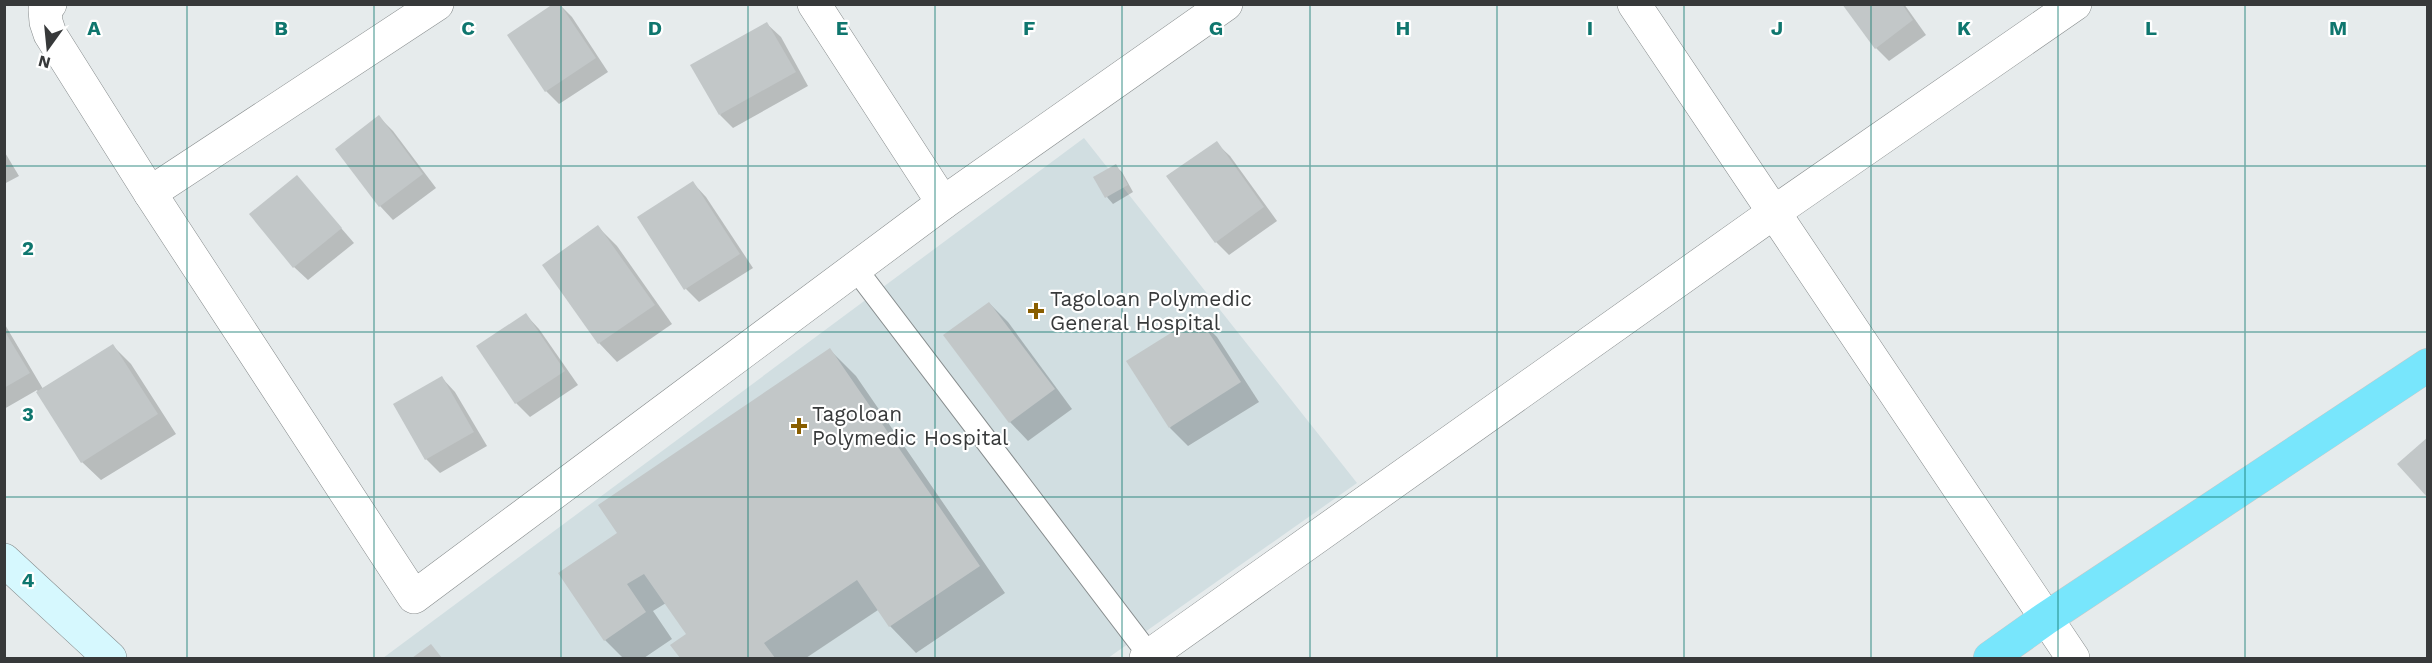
<svg xmlns="http://www.w3.org/2000/svg" width="2432" height="663" viewBox="0 0 2432 663" font-family="'Work Sans',sans-serif">
	<style>
		.built { fill: #d1dee1 }
		.shadow { fill: #0003 }
		.building { fill: #c2c7c8 }
		.lines { fill: none; stroke-linecap: round; stroke-linejoin: round }
		.lane-casing { stroke: #878c8d; stroke-width: 24 }
		.street-casing { stroke: #878c8d; stroke-width: 34 }
		.secondary-casing { stroke: #878c8d; stroke-width: 34 }
		.highway-casing { stroke: #c7c8c8; stroke-width: 34 }
		.lane { stroke: #fff; stroke-width: 22 }
		.street { stroke: #fff; stroke-width: 33 }
		.secondary { stroke: #d6f8fe; stroke-width: 33 }
		.highway { stroke: #78e6fc; stroke-width: 33 }
		.grid { fill: none; stroke: #0f766e; stroke-width: 1.5; stroke-opacity: 0.55 }
		.poi-dot { fill: #895e00; stroke: #fff; stroke-width: 2 }
		.labels { text-anchor: middle; stroke-width: 4.5; stroke-linejoin: round; paint-order: stroke }
		.poi-label { font-size: 21px; fill: #37393a; stroke: #fff; text-anchor: start }
		.grid-label { font-size: 20px; text-anchor: middle; font-weight: bold; fill: #0f766e; stroke: #fff; stroke-width: 4.5; stroke-linejoin: round; paint-order: stroke }
	</style>
	<rect width="100%" height="100%" fill="#e6ebec"/>
	<polygon class="built" points="1084,138 1357,483 1108,658 383,658"/>
	<g class="shadow">
		<polygon points="559,4 572,17 608,72 559,104 546,91"/>
		<polygon points="1844,4 1904,4 1926,35 1889,61 1876,48"/>
		<polygon points="767,24 781,37 808,86 733,128 720,115"/>
		<polygon points="379,117 393,131 436,188 393,220 380,206"/>
		<polygon points="1216,143 1230,156 1277,221 1229,255 1216,242"/>
		<polygon points="4,151 19,176 4,184"/>
		<polygon points="1115,166 1122,172 1133,192 1113,204 1107,197"/>
		<polygon points="297,177 354,243 308,280 294,267"/>
		<polygon points="693,183 706,197 753,268 699,302 686,289"/>
		<polygon points="598,227 617,246 672,324 617,362 599,343"/>
		<polygon points="989,303 1008,322 1072,409 1028,441 1010,422"/>
		<polygon points="526,315 539,329 578,385 530,417 516,403"/>
		<polygon points="1198,318 1217,337 1259,402 1188,446 1170,428"/>
		<polygon points="4,323 43,389 113,346 131,364 176,434 101,480 82,462 37,390 4,409"/>
		<polygon points="830,350 856,376 1005,593 916,653 890,626 878,610 806,658 682,658 672,645 688,635 666,603 653,611 672,639 644,658 623,658 605,640 560,574 620,533"/>
		<polygon points="442,378 455,392 487,446 440,473 426,459 395,405"/>
	</g>
	<g class="building">
		<polygon points="553,4 560,4 596,58 545,92 507,35"/>
		<polygon points="1842,4 1902,4 1913,20 1875,49"/>
		<polygon points="767,22 796,72 719,115 690,65"/>
		<polygon points="379,115 423,174 379,207 335,149"/>
		<polygon points="1217,141 1264,207 1215,243 1166,176"/>
		<polygon points="1116,164 1128,185 1105,198 1093,177"/>
		<polygon points="297,175 342,228 293,268 249,214"/>
		<polygon points="693,181 740,254 684,290 637,217"/>
		<polygon points="598,225 655,305 598,344 542,265"/>
		<polygon points="989,302 1055,389 1009,423 943,335"/>
		<polygon points="526,313 565,371 515,404 476,346"/>
		<polygon points="1198,316 1241,382 1169,428 1126,361"/>
		<polygon points="4,330 30,373 4,388"/>
		<polygon points="113,344 158,414 81,463 36,392"/>
		<polygon points="830,348 980,566 889,627 857,580 764,643 775,658 680,658 670,645 686,634 644,574 627,584 646,612 604,641 558,573 617,533 598,505"/>
		<polygon points="442,376 474,432 425,460 393,404"/>
		<polygon points="2428,437 2428,498 2397,464"/>
		<polygon points="431,644 442,658 412,658"/>
	</g>
	<g class="lines">
		<g class="lane-casing">
			<polyline id="lane" points="855,268 1150,656"/>
		</g>
		<g class="street-casing">
			<g id="street">
				<polyline points="50,4 45,10 46,22 50,34 150,193 414,597 943,203 1226,4"/>
				<polyline points="814,4 943,203"/>
				<polyline points="1634,4 2073,658"/>
				<polyline points="150,193 437,4"/>
				<polyline points="1146,658 1773,213 2075,4"/>
			</g>
		</g>
		<g class="secondary-casing">
			<polyline id="secondary" points="4,560 110,658"/>
		</g>
		<g class="highway-casing">
			<polyline id="highway" points="1990,658 2045,619 2428,365"/>
		</g>
		<use href="#lane" class="lane"/>
		<use href="#street" class="street"/>
		<use href="#secondary" class="secondary"/>
		<use href="#highway" class="highway"/>
	</g>
	<path class="grid" d="M 187,4 L 187,658M 374,4 L 374,658M 561,4 L 561,658M 748,4 L 748,658M 935,4 L 935,658M 1122,4 L 1122,658M 1310,4 L 1310,658M 1497,4 L 1497,658M 1684,4 L 1684,658M 1871,4 L 1871,658M 2058,4 L 2058,658M 2245,4 L 2245,658M 4,166 L 2428,166M 4,332 L 2428,332M 4,497 L 2428,497"/>
	<g class="poi-dot">
		<path d="M1033 302h6v6h6v6h-6v6h-6v-6h-6v-6h6z"/>
		<path d="M796 417h6v6h6v6h-6v6h-6v-6h-6v-6h6z"/>
	</g>
	<g class="labels">
		<g class="poi-label">
			<text x="1050" y="306">Tagoloan Polymedic<tspan x="1050" dy="24">General Hospital</tspan></text>
			<text x="812" y="421">Tagoloan<tspan x="812" dy="24">Polymedic Hospital</tspan></text>
		</g>
	</g>
	<g class="grid-label">
		<text x="94" y="35">A</text>
		<text x="281" y="35">B</text>
		<text x="468" y="35">C</text>
		<text x="655" y="35">D</text>
		<text x="842" y="35">E</text>
		<text x="1029" y="35">F</text>
		<text x="1216" y="35">G</text>
		<text x="1403" y="35">H</text>
		<text x="1590" y="35">I</text>
		<text x="1777" y="35">J</text>
		<text x="1964" y="35">K</text>
		<text x="2151" y="35">L</text>
		<text x="2338" y="35">M</text>
		<text x="28" y="255">2</text>
		<text x="28" y="421">3</text>
		<text x="28" y="587">4</text>
	</g>
	<rect width="2432" height="663" fill="none" stroke="#37393a" stroke-width="12"/>
	<g transform="translate(48 48) rotate(195)" stroke="#ffffff" stroke-width="4.5" paint-order="stroke">
	<path d="M0-4.5L10 22L0 15L-10 22Z" fill="#37393a"/>
	<text y="-9" font-size="16" font-weight="bold" text-anchor="middle" fill="#37393a">N</text>
	</g>
</svg>
